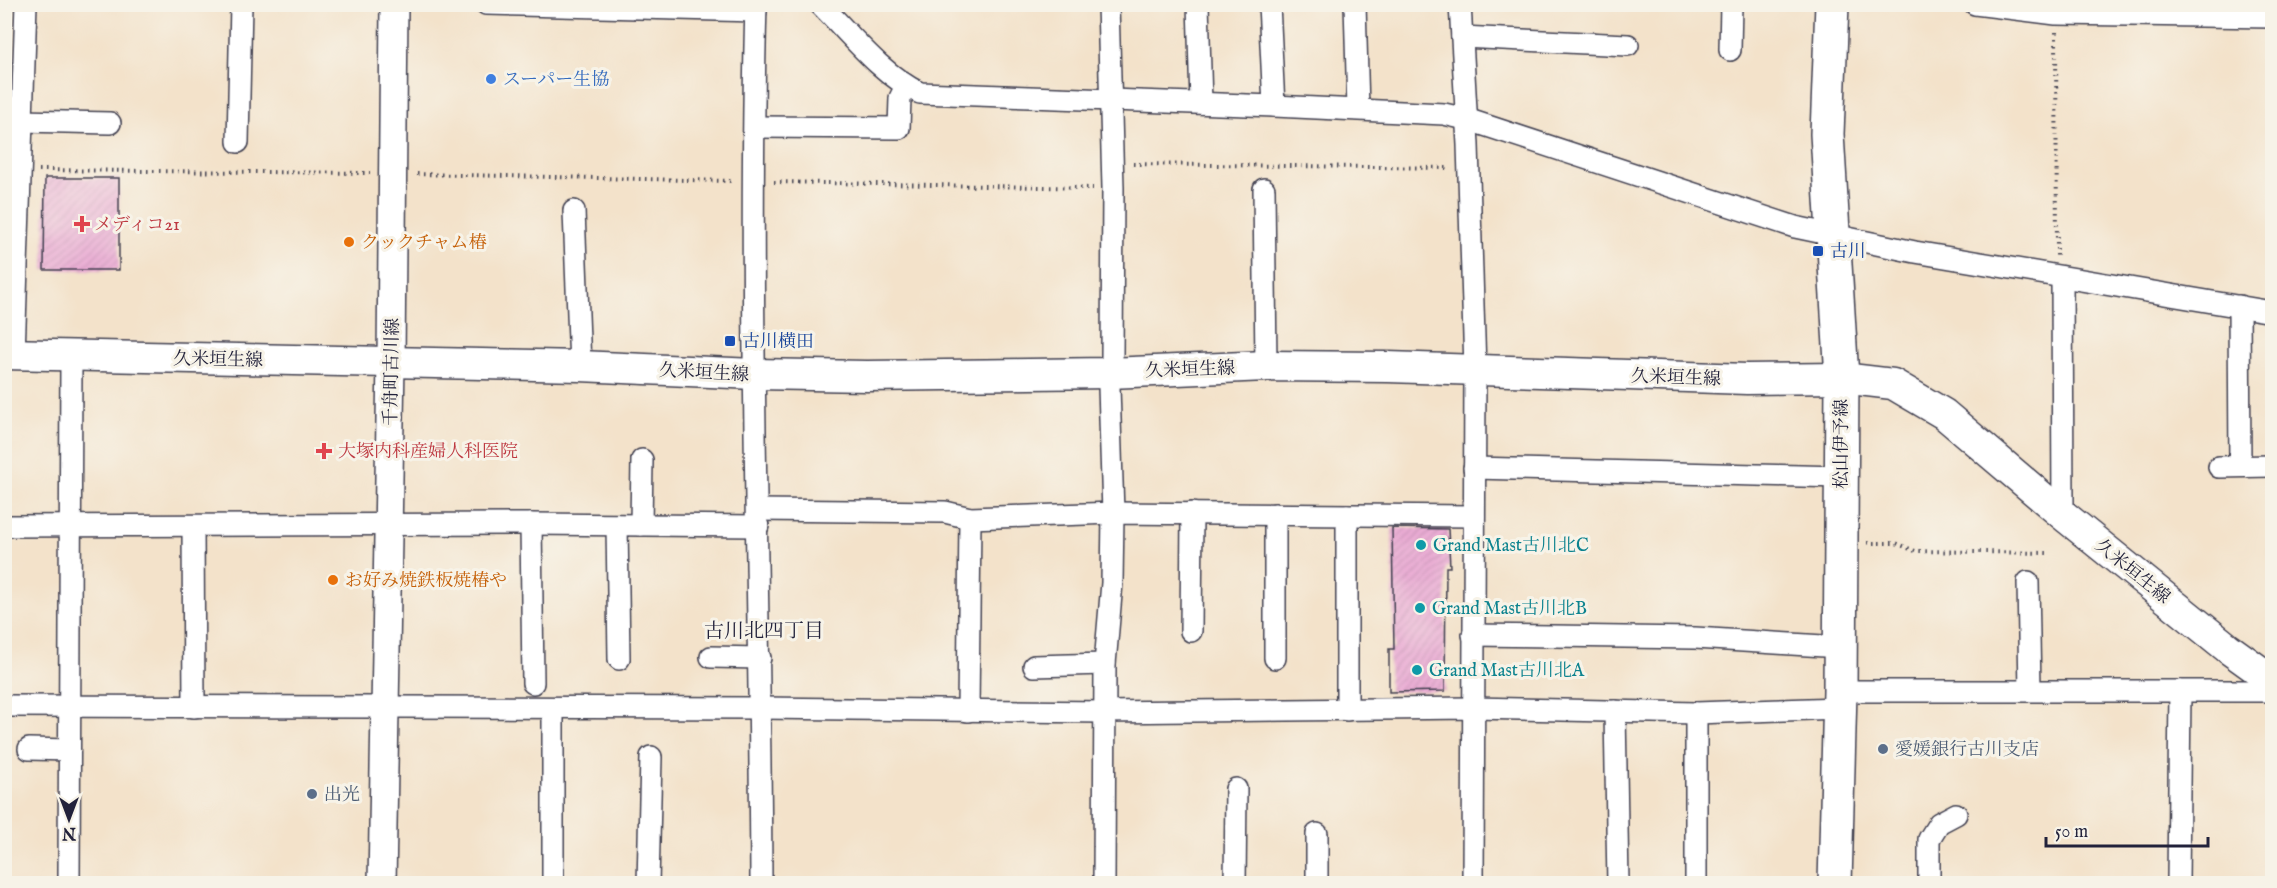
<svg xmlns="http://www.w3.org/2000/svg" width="2277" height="888" viewBox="0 0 2277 888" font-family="'IM FELL English','Noto Serif JP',serif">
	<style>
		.building { fill: url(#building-hatch) }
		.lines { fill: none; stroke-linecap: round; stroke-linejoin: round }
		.minor-casing { stroke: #413f50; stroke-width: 24 }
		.tertiary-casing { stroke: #413f50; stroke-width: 30 }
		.secondary-casing { stroke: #413f50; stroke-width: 33 }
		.primary-casing { stroke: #413f50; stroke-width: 36 }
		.path { stroke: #413f50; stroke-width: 4; stroke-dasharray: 1.5 4.5; stroke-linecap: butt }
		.minor { stroke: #fff; stroke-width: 21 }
		.tertiary { stroke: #fff; stroke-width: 27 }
		.secondary { stroke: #fff; stroke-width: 30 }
		.primary { stroke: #fff; stroke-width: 33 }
		.shop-dot { fill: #3f7fe0; stroke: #f7f3e8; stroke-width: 2 }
		.health-dot { fill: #e0444e; stroke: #f7f3e8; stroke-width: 2 }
		.food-dot { fill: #e8710a; stroke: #f7f3e8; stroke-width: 2 }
		.transit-dot { fill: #1a4fb4; stroke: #f7f3e8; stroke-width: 2 }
		.culture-dot { fill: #0f9aa8; stroke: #f7f3e8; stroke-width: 2 }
		.service-dot { fill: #5c6f8a; stroke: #f7f3e8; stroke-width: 2 }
		.labels { text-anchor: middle; stroke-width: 6; stroke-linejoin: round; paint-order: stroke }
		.shop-label { font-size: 18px; fill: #366cbe; stroke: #f7f3e8; text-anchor: start }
		.health-label { font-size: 18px; fill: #be3a42; stroke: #f7f3e8; text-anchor: start }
		.food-label { font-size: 18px; fill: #c56008; stroke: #f7f3e8; text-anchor: start }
		.transit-label { font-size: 18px; fill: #164399; stroke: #f7f3e8; text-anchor: start }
		.street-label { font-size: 18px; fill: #22223b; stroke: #f7f3e8 }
		.culture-label { font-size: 18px; fill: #0d838f; stroke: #f7f3e8; text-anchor: start }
		.service-label { font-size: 18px; fill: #4e5e75; stroke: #f7f3e8; text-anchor: start }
		.neighbourhood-label { font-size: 20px; fill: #22223b; stroke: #f7f3e8 }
	</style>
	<defs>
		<pattern id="building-hatch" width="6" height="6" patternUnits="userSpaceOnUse" patternTransform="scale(1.5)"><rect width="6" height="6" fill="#eaacd4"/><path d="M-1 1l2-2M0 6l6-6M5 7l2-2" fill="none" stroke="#c894b7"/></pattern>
	</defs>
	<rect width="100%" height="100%" fill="#f7f3e8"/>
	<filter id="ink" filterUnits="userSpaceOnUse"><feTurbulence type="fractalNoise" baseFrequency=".0167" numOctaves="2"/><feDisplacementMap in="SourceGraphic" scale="12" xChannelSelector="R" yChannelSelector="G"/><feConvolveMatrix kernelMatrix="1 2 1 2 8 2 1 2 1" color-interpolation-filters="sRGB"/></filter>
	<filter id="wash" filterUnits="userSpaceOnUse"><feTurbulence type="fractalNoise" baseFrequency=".008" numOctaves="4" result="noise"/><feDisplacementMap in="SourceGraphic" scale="24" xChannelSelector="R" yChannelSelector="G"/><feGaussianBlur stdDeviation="1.35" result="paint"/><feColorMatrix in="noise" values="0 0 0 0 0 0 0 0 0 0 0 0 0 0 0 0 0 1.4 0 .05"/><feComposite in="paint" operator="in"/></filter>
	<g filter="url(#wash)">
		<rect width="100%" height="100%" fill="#f3e2ca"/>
		<g id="blocks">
			<g class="building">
				<polygon points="45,178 119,178 119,270 44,270"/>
				<polygon points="1392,528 1448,529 1450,567 1446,567 1445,691 1389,692 1389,649 1394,649"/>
			</g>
		</g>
	</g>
	<g filter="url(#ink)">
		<use href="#blocks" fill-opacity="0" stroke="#413f50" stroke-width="1.5"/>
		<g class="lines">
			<g class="minor-casing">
				<g id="minor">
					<polyline points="486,4 756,11"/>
					<path d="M 756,4 C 748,297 760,591 761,884"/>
					<path d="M 820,4 C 851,35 881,74 920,93 L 1274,106 L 1444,114 L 1466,119 L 1795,227 L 1915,252 L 2272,312"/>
					<polyline points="1198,4 1201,103"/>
					<polyline points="1269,4 1274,106"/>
					<polyline points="1355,4 1358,109"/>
					<polyline points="1460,4 1468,145 1475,369 1473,884"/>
					<polyline points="1975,4 2056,14 2272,17"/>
					<polyline points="1462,37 1628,45"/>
					<polyline points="1730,50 1731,4"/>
					<polyline points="21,121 110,123"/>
					<polyline points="755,127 899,128 900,98 906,86"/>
					<polyline points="238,142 241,4"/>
					<polyline points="1264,189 1266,366"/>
					<polyline points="574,211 580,366"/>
					<polyline points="2062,277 2063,515"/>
					<polyline points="2239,306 2240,466"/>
					<polyline points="14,354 26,4"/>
					<polyline points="2219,467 2272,466"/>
					<polyline points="1474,468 1841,477"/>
					<polyline points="757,510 945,512 970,518 1113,513 1474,516"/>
					<polyline points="1275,514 1275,658"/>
					<polyline points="531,524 533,683"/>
					<polyline points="617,525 619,659"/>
					<polyline points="641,525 642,460"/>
					<polyline points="4,526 531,524 758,526"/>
					<polyline points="193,526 194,707"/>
					<polyline points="2028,582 2030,690"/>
					<polyline points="1191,631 1192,513"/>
					<polyline points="1473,635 1695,638 1840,647"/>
					<polyline points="711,657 760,658"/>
					<polyline points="1034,666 1105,664"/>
					<polyline points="1840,691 2272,691"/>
					<polyline points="4,706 760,708 1104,712 1473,708 1696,713 1839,708"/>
					<polyline points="1347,710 1347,515"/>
					<polyline points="968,711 970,518"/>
					<polyline points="1615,711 1618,884"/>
					<polyline points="29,749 69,750"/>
					<polyline points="1317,834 1317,884"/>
					<polyline points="69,884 71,356"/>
					<polyline points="553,884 553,708"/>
					<polyline points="648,884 651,757"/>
					<polyline points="1104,884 1105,664 1112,583 1113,513 1109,387 1112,358 1113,188 1108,4"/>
					<polyline points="1235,884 1236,789"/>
					<polyline points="1696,884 1696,713"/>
					<polyline points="1929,884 1929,839 1939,823 1956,814"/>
					<polyline points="2178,884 2180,691"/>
				</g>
			</g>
			<g class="tertiary-casing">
				<polyline id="tertiary" points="382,884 391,362 394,4"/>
			</g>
			<g class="secondary-casing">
				<polyline id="secondary" points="4,354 580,366 754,374 867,376 1110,373 1266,366 1388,367 1747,379 1842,378 1893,384 1944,414 2063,515 2229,649 2272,680"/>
			</g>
			<g class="primary-casing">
				<polyline id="primary" points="1832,4 1827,134 1842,378 1840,691 1835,884"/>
			</g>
			<g class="path">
				<polyline points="2056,32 2057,256"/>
				<polyline points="1133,164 1450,168"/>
				<polyline points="39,170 370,173"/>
				<polyline points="417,174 733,181"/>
				<polyline points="774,182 1093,188"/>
				<polyline points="1867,543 1896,543 1915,551 2048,553"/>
			</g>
			<use href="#minor" class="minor"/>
			<use href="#tertiary" class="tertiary"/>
			<use href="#secondary" class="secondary"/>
			<use href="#primary" class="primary"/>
		</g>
	</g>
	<circle class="shop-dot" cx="491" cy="79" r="6"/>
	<g class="health-dot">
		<path d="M79 215h6v6h6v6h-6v6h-6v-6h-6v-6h6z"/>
		<path d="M321 442h6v6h6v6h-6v6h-6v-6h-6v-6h6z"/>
	</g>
	<g class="food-dot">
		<circle cx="349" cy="242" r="6"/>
		<circle cx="333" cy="580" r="6"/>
	</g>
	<g class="transit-dot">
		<rect x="1812" y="245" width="12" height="12" rx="3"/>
		<rect x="724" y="335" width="12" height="12" rx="3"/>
	</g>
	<g class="culture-dot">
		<circle cx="1421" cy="545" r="6"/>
		<circle cx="1420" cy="608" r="6"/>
		<circle cx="1417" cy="670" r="6"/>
	</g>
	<g class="service-dot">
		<circle cx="1883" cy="749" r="6"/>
		<circle cx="312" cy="794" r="6"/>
	</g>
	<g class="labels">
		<g class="shop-label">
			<text x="503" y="85">スーパー生協</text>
		</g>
		<g class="health-label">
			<text x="94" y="230">メディコ21</text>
			<text x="338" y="457">大塚内科産婦人科医院</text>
		</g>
		<g class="food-label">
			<text x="361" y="248">クックチャム椿</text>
			<text x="345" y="586">お好み焼鉄板焼椿や</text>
		</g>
		<g class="transit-label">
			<text x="1830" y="257">古川</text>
			<text x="742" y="347">古川横田</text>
		</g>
		<g class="street-label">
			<text transform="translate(218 359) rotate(1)" y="6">久米垣生線</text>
			<text transform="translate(1190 369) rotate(-2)" y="6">久米垣生線</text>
			<text transform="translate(391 372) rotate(-89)" y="6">千舟町古川線</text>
			<text transform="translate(704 372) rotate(3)" y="6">久米垣生線</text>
			<text transform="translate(1676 377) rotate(2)" y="6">久米垣生線</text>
			<text transform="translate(1841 444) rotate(-90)" y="6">松山伊予線</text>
			<text transform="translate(2133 571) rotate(39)" y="6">久米垣生線</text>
		</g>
		<g class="culture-label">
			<text x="1433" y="551">Grand Mast古川北C</text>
			<text x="1432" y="614">Grand Mast古川北B</text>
			<text x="1429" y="676">Grand Mast古川北A</text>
		</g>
		<g class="service-label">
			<text x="1895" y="755">愛媛銀行古川支店</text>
			<text x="324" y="800">出光</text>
		</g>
		<g class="neighbourhood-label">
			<text x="764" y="637">古川北四丁目</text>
		</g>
	</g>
	<rect width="2277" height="888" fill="none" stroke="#f7f3e8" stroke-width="24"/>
	<g transform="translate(69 819) rotate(180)" stroke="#f7f3e8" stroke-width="4.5" paint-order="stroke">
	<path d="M0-4.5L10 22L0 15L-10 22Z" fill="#22223b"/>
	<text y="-9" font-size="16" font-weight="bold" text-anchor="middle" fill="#22223b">N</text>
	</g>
	<path d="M2046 837v9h162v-9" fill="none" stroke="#22223b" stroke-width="3"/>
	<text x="2055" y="837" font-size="18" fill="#22223b" stroke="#f7f3e8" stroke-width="4.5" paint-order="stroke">50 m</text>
</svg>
